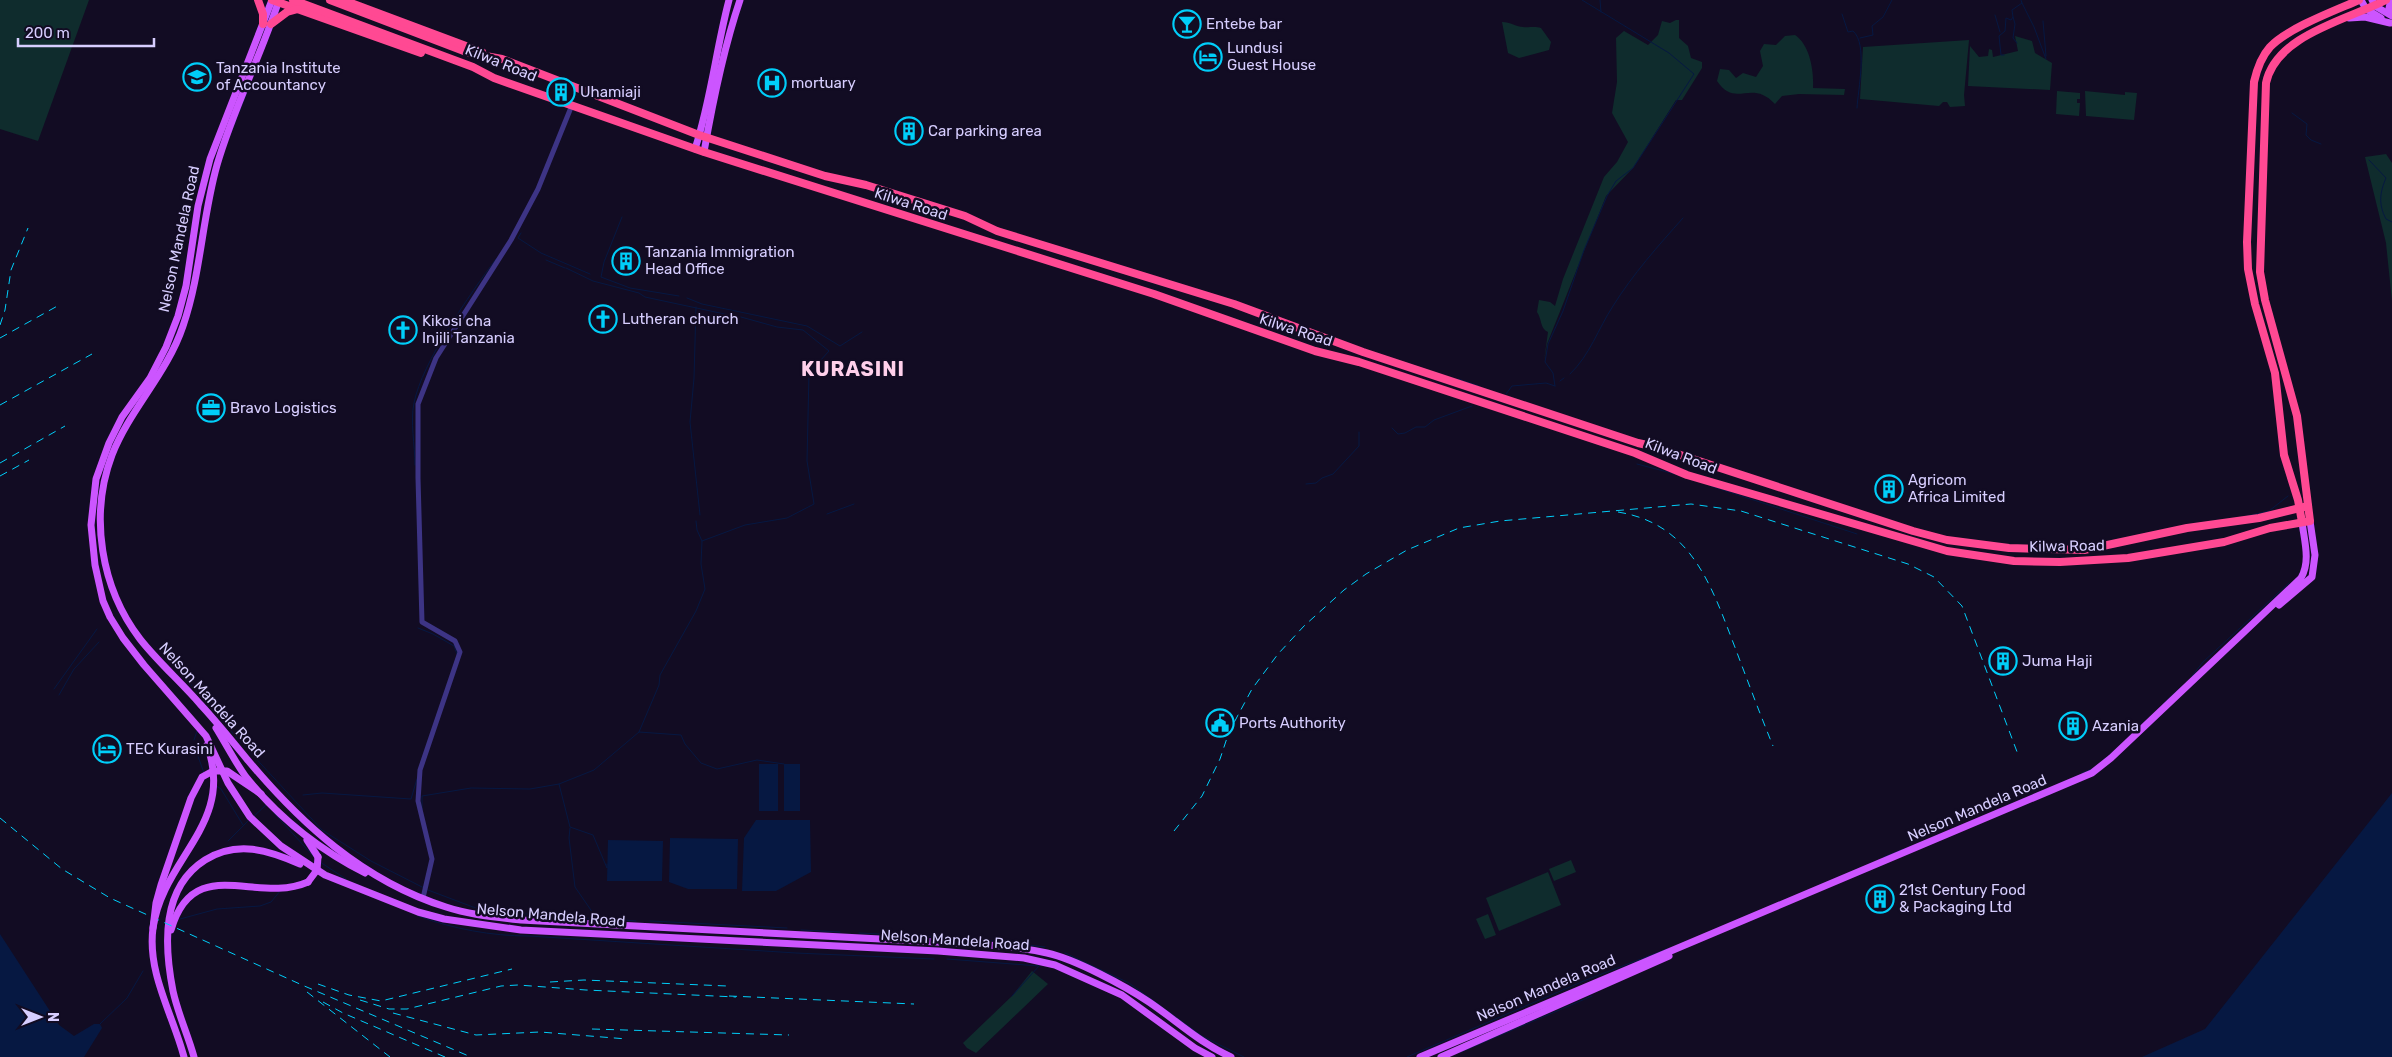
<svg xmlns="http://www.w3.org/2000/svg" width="2392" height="1057" viewBox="0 0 2392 1057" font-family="Rubik,sans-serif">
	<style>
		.green { fill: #0f2c2d }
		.water { fill: #061842 }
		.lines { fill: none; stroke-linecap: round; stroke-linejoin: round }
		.stream { stroke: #061842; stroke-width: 1 }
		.minor { stroke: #3d3485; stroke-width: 5 }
		.major { stroke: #c5f; stroke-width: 7 }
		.highway { stroke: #ff4993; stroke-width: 8 }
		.rail { stroke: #00cef9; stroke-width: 1; stroke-dasharray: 8 6; stroke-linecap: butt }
		.major-bridge { stroke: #c5f; stroke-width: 7 }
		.labels { text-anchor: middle; stroke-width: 5; stroke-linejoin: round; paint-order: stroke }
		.poi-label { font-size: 15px; fill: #d7ceff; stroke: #120c23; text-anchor: start }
		.street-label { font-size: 15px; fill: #d7ceff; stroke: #120c23 }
		.district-label { font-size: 20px; font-weight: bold; letter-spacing: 1px; fill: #ffd0eb; stroke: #120c23 }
	</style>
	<rect width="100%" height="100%" fill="#120c23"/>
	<g class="green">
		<polygon points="0,0 89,0 38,141 0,129"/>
		<path d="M 1676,20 L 1679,20 L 1679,38 L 1688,46 L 1691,58 L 1702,62 L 1702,68 L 1682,100 L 1676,100 L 1633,168 L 1606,196 L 1547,344 L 1544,361 L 1548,332 C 1540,329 1542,319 1537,312 L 1539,300 L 1550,302 L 1555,306 L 1563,279 L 1604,177 L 1617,162 L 1628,142 L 1612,113 L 1617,82 L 1616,38 L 1624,31 L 1648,45 L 1658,35 L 1662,21 L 1670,23 Z"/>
		<path d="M 1502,22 C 1510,22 1517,27 1523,27 C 1530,28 1534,26 1541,28 L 1551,42 L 1549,50 L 1519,58 L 1508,53 Z"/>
		<path d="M 1795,35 C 1810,45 1814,71 1813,88 L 1845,89 L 1844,95 L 1799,94 L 1782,96 L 1775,104 C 1751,78 1736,109 1717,81 L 1720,69 L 1729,70 L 1736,78 L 1743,73 L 1756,77 L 1763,66 L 1760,51 L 1764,44 L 1776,45 L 1785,36 Z"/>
		<polygon points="2015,36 2032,41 2035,53 2052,63 2050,90 1968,86 1970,46 1979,57 1988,56 1989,49 1992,50 1993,57 2018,51"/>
		<polygon points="1969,40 1964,95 1965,106 1950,107 1947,102 1943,102 1939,106 1860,99 1863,47"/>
		<polygon points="2057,91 2080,93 2080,99 2077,99 2077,103 2080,103 2079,116 2056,114"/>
		<polygon points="2085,91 2125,95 2125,92 2137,93 2134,120 2086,116"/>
		<polygon points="2386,154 2392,163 2392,301 2386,243 2365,157"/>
		<polygon points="1571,860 1576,872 1554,881 1549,869"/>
		<polygon points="1548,872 1561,905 1499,931 1486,898"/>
		<polygon points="1488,914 1496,935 1485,939 1476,919"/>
		<polygon points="1032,971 1048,984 976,1053 967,1048 963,1043 1012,996"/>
	</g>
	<g class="water">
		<rect x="759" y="764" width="19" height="47"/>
		<rect x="784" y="764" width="16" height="47"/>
		<polygon points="2392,793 2392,1057 2142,1057 2205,1029"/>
		<polygon points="756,820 810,820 811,872 776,891 742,891 744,838"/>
		<polygon points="670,838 738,839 737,889 688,889 669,882"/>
		<polygon points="608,840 663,841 662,881 607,881"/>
		<polygon points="0,934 59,1025 74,1036 94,1024 100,1024 102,1028 84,1057 0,1057"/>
	</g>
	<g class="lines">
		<g class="stream">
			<polyline points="1600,0 1601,12"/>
			<polyline points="2022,3 2034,27 2046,59"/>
			<path d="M 1842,14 L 1848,32 L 1853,31 C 1868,44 1858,89 1857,108"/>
			<polyline points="1995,15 2000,32"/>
			<polyline points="2013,17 2015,24 2013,38 2017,43"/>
			<polyline points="2043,21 2046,56"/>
			<polyline points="1860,38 1873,35 1872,26 1883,17 1892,0"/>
			<polyline points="2004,55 2001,55 1999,36 2005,31 2006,18 2011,20 2013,17 2012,10 2022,3 2021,0"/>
			<polyline points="2292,113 2307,124 2306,135 2311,140 2321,144"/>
			<polyline points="231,133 249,87"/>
			<path d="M 2369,160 L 2386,178 C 2380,192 2378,204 2386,219 L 2392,222"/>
			<polyline points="622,217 604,262 601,277 630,288 679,296"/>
			<polyline points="521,233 518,238 541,253 590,274"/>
			<polyline points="546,260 565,268"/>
			<polyline points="566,268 593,281 639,293 645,297 734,316"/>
			<polyline points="687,298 702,304 807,326 840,346 862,332"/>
			<polyline points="696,307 694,378 690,422 700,515"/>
			<path d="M 1570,374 C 1590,355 1598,329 1613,306 C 1633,274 1658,246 1683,218"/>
			<polyline points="1458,379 1479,386"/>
			<polyline points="1560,381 1564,378"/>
			<polyline points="1555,386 1553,373 1545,362 1548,344 1563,311 1584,250 1607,196 1616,181 1633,168 1694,74 1669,53 1582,0"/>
			<polyline points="1506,394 1512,386 1546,383 1555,386"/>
			<polyline points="1392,428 1398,434 1405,433 1416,427 1425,427 1434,420 1472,406"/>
			<polyline points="1637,464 1679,475"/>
			<path d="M 415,465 C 415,445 410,422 414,403 C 422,362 470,294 496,259"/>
			<polyline points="1306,484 1316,483 1322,478 1333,474 1359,446 1359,432"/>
			<polyline points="1711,486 1857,534"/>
			<polyline points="827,514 854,504"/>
			<polyline points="2247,516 2269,511 2288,496"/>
			<polyline points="702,541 745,525 787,518 814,504 807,461 809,373 829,351 803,330 777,327 741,317"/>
			<polyline points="418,628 433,634 454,646 457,654"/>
			<polyline points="168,658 237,738 322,830 371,861 424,888"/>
			<polyline points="2192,676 2203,662 2289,583"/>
			<polyline points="54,689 97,629"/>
			<polyline points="59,695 74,669 99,642"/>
			<polyline points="2163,704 2180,688"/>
			<polyline points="639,732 681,735 685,744 701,763 717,769 757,760 784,764"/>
			<polyline points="194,740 197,731"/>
			<polyline points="195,748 204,773"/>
			<polyline points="2103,760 2110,755"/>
			<polyline points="2082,773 2092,769"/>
			<polyline points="559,784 594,770 639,732 659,685 660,675 696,611 705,589 701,564 702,541 697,530 696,521"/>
			<polyline points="215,785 221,789 243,825"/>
			<polyline points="303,795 322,793 411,799 417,779"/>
			<polyline points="422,809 422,796 471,788 530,789 559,784 570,827 593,835 607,868 607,864"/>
			<polyline points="274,813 315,858"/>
			<polyline points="253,817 266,805"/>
			<polyline points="570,828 569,838 575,887 595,916"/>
			<polyline points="228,841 248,821"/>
			<polyline points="1884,857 1903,849"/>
			<polyline points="320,862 346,879"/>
			<polyline points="428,890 473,907 498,912 598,919"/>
			<path d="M 418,916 C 454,929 491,936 529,936 L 796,953 L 934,959"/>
			<polyline points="180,919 217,909 260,906 271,902 281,890"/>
			<polyline points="612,919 636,921"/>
			<polyline points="650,921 787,928"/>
			<polyline points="801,930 840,932"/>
			<polyline points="859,933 978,939"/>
			<polyline points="985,940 1045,947"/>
			<polyline points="1065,953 1129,983 1202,1036 1244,1057"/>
			<polyline points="947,959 1039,966"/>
			<polyline points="1012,996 1039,966"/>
			<polyline points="100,1024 127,998 143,971"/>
			<polyline points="1461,1052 1592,996"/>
			<polyline points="1407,1057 1586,980 1667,949"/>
		</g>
		<polyline class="minor" points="423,898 432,859 418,801 420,770 460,652 455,641 422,622 418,478 418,404 436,358 511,240 538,189 572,105"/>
		<g class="major">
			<polyline points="272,0 210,159 198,206 186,286 178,316 166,347 150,378 122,417 109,443 96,479 91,525 95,565 103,601 110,617 123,638 144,665 206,736 228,783 250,817 281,846 325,875 418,912 444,919 521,930 938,951 1024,958 1055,965 1122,995 1195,1048 1212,1057"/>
			<path d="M 279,0 C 261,56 233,109 217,165 C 202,218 201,274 183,326 C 167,374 130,409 112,455 C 89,516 101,588 140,639 C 158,662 181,682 200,704 C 216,721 231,740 246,758 C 300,823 363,881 446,907 C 470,915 496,917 521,920 L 937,942 C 974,944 1011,945 1047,953 C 1075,959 1125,986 1149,1002 C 1177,1021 1200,1043 1231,1057"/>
			<polyline points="2361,0 2366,9 2381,18"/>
			<polyline points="2372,0 2375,6 2392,16"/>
			<polyline points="2391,0 2389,8 2392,13"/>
			<polyline points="2349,18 2365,17 2390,23"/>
			<path d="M 695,149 C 711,100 716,49 729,0"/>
			<path d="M 704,152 C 713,100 723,50 740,0"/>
			<polyline points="2279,605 2312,577 2315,555 2310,521"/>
			<path d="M 216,728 C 226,744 235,762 246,777 C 278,817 320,850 365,873"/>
			<polyline points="307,840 318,857"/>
			<path d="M 171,930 C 194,852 256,905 308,882"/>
			<path d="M 184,1057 C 173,1015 147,973 153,928 C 163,857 236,824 207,745"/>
			<path d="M 194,1057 C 188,1035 178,1014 173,991 C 164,945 161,888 205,860 C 237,840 268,850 300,864"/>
			<path d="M 1420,1057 L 2092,773 L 2111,758 L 2301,578 C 2311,561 2304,540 2302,522"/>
			<polyline points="1441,1057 1669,956"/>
		</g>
		<g class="highway">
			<polyline points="258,0 263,14 263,24"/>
			<polyline points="272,0 421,53"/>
			<path d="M 293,0 L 473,67 L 494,78 L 704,152 L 1154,294 L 1315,351 L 1359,362 L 1635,453 L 1687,475 L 1947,551 L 2014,561 L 2060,562 L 2128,558 L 2224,542 L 2270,528 L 2310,521 L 2297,416 L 2265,300 L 2260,272 L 2266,83 C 2276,35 2347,20 2386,0"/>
			<polyline points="330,0 469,53 502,59 699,135 825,176 866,185 965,216 997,231 1234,304 1363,352 1638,443 1656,447 1913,531 1947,540 2009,548 2084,550 2187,528 2259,518 2308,506"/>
			<polyline points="343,0 482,52"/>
			<polyline points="271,24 287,12 298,9"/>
			<path d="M 2302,522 L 2298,500 L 2284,455 L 2275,373 L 2255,304 L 2248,269 L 2247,242 L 2254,82 C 2257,69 2261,57 2270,47 C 2288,28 2334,11 2359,0"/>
		</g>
		<g class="rail">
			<polyline points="0,325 5,310 11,270 28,228"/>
			<polyline points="0,338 61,304"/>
			<polyline points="0,405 92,354"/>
			<polyline points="0,463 65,426"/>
			<polyline points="0,476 29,460"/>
			<path d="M 1618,512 C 1693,524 1712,588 1736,650 C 1748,682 1760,714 1773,746"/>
			<polyline points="0,818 62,869 110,898 302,985 471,1057"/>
			<polyline points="1174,831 1202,796 1220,759 1229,732 1252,689 1278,654 1304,626 1344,590 1366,574 1407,550 1459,528 1500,521 1691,504 1741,511 1908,564 1934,577 1962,606 2019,757"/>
			<polyline points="550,982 584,980 727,986"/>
			<polyline points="318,984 349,995 381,1001 512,969"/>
			<polyline points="307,992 390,1057"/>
			<polyline points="729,996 914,1004"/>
			<polyline points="360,1000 389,1009 407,1009 501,986 518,985 586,990 736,997"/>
			<polyline points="323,1002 343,1013 445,1057"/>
			<polyline points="393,1013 476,1035 540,1032 627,1039"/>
			<polyline points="592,1029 789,1035"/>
		</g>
		<g class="major-bridge">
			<polyline points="308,882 317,870 318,857"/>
			<polyline points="153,928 156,903 161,885 191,798 202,777 213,771 227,771 261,794"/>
		</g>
	</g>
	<defs>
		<g id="bar-ring" transform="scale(1.4375)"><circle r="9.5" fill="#120c23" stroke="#00cef9" stroke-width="1.5"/><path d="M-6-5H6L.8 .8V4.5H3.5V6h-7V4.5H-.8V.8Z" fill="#00cef9"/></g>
		<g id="hotel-ring" transform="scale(1.4375)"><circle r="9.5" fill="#120c23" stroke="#00cef9" stroke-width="1.5"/><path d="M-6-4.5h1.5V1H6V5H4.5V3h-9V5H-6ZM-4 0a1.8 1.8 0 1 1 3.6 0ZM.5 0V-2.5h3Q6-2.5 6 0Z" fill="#00cef9"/></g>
		<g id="university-ring" transform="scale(1.4375)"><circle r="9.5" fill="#120c23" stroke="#00cef9" stroke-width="1.5"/><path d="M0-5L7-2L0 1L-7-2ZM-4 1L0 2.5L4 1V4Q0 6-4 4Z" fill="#00cef9"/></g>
		<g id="hospital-ring" transform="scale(1.4375)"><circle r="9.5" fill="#120c23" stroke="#00cef9" stroke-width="1.5"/><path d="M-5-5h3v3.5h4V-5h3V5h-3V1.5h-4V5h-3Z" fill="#00cef9"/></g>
		<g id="building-ring" transform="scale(1.4375)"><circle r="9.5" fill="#120c23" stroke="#00cef9" stroke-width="1.5"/><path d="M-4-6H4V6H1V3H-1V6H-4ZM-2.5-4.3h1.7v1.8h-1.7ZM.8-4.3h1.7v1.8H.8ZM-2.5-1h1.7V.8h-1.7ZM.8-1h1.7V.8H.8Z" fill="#00cef9"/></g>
		<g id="church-ring" transform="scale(1.4375)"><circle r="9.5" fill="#120c23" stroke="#00cef9" stroke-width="1.5"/><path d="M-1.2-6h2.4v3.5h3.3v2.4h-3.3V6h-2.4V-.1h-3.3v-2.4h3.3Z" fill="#00cef9"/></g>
		<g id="office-ring" transform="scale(1.4375)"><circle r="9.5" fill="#120c23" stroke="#00cef9" stroke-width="1.5"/><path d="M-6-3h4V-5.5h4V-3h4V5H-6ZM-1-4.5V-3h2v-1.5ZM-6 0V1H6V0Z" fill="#00cef9"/></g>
		<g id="civic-ring" transform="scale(1.4375)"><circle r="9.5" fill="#120c23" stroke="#00cef9" stroke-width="1.5"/><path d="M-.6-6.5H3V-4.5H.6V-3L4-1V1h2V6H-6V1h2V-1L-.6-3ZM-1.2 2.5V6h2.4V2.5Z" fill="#00cef9"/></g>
	</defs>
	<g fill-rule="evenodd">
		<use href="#bar-ring" x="1187" y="24"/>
		<use href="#hotel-ring" x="1208" y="57"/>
		<use href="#university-ring" x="197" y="77"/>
		<use href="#hospital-ring" x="772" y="83"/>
		<use href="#building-ring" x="561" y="92"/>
		<use href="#building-ring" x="909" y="131"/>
		<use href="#building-ring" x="626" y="261"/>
		<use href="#church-ring" x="603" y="319"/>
		<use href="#church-ring" x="403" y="330"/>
		<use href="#office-ring" x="211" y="408"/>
		<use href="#building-ring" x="1889" y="489"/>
		<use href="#building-ring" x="2003" y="661"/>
		<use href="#civic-ring" x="1220" y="723"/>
		<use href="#building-ring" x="2073" y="726"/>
		<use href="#hotel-ring" x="107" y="749"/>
		<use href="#building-ring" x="1880" y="899"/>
	</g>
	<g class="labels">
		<g class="poi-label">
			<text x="1206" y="29">Entebe bar</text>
			<text x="1227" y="53">Lundusi<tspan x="1227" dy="17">Guest House</tspan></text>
			<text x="216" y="73">Tanzania Institute<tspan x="216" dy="17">of Accountancy</tspan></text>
			<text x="791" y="88">mortuary</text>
			<text x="580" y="97">Uhamiaji</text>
			<text x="928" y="136">Car parking area</text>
			<text x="645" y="257">Tanzania Immigration<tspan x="645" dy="17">Head Office</tspan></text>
			<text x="622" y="324">Lutheran church</text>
			<text x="422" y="326">Kikosi cha<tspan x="422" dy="17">Injili Tanzania</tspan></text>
			<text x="230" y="413">Bravo Logistics</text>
			<text x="1908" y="485">Agricom<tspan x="1908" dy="17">Africa Limited</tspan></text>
			<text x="2022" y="666">Juma Haji</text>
			<text x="1239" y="728">Ports Authority</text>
			<text x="2092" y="731">Azania</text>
			<text x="126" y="754">TEC Kurasini</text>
			<text x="1899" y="895">21st Century Food<tspan x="1899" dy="17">&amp; Packaging Ltd</tspan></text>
		</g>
		<g class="street-label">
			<text transform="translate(501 63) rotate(22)" y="5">Kilwa Road</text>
			<text transform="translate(911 204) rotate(18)" y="5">Kilwa Road</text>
			<text transform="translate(179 239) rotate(-78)" y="5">Nelson Mandela Road</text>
			<text transform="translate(1296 330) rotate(18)" y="5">Kilwa Road</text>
			<text transform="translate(1681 456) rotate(21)" y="5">Kilwa Road</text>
			<text transform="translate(2067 546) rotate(-1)" y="5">Kilwa Road</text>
			<text transform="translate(212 700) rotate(48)" y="5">Nelson Mandela Road</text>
			<text transform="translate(1977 808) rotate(-23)" y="5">Nelson Mandela Road</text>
			<text transform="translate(551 915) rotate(5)" y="5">Nelson Mandela Road</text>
			<text transform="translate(955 940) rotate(4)" y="5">Nelson Mandela Road</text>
			<text transform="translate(1546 988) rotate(-23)" y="5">Nelson Mandela Road</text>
		</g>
		<g class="district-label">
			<text x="853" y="376">KURASINI</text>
		</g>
	</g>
	<g transform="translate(40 1017) rotate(90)" stroke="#120c23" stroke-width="4" paint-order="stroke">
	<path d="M0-4L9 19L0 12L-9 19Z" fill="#d7ceff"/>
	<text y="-8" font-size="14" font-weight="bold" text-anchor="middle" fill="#d7ceff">N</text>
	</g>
	<path d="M18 38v8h136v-8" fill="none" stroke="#d7ceff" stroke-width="2.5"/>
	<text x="25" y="38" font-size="15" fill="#d7ceff" stroke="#120c23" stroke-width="4" paint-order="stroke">200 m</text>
</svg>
